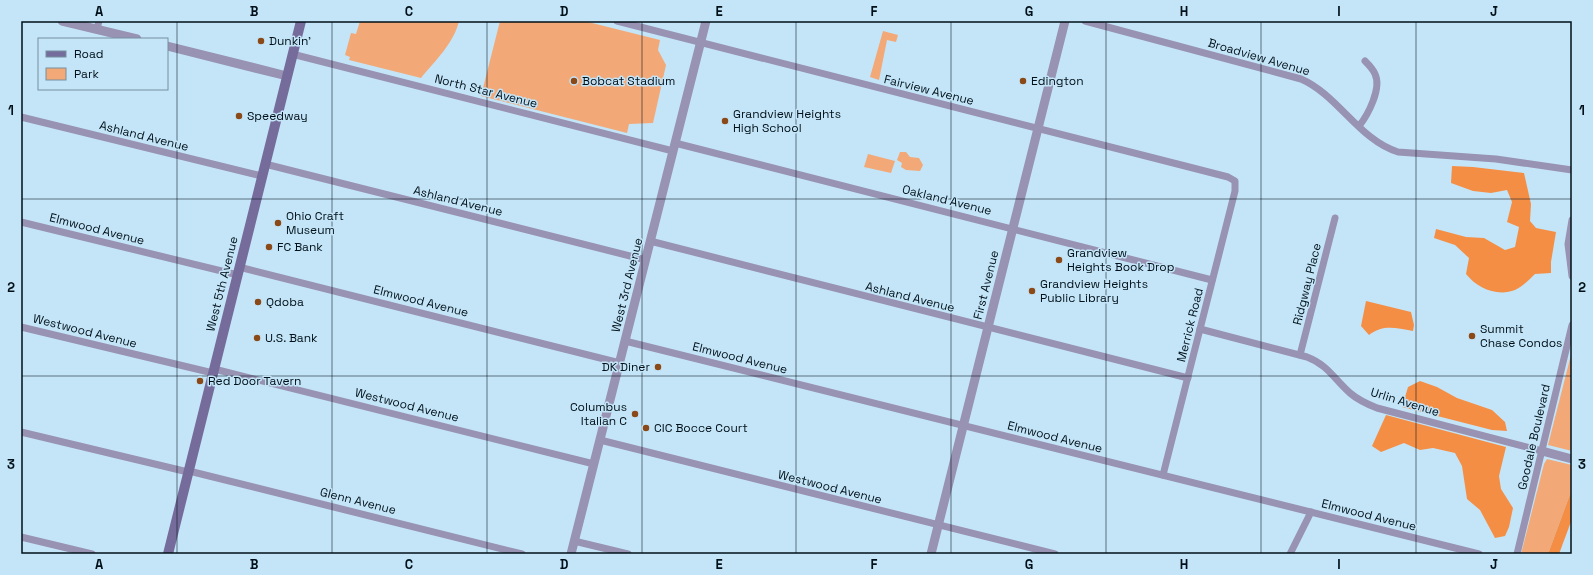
<svg xmlns="http://www.w3.org/2000/svg" width="1593" height="575" viewBox="0 0 1593 575" font-family="'Space Grotesk',sans-serif">
	<style>
		.green { fill: #f3a877 }
		.forest { fill: #f58e45 }
		.lines { fill: none; stroke-linecap: round; stroke-linejoin: round }
		.minor { stroke: #9892b3; stroke-width: 7 }
		.tertiary { stroke: #9892b3; stroke-width: 9 }
		.secondary { stroke: #766c9c; stroke-width: 10 }
		.grid { fill: none; stroke: #001019; stroke-width: 1; stroke-opacity: 0.55 }
		.poi-dot { fill: #8a4916; stroke: #c4e5f8; stroke-width: 1.5 }
		.labels { text-anchor: middle; stroke-width: 3; stroke-linejoin: round; paint-order: stroke }
		.poi-label { font-size: 12px; fill: #001019; stroke: #c4e5f8; text-anchor: start }
		.street-label { font-size: 12px; fill: #001019; stroke: #c4e5f8 }
		.neatline { fill: none; stroke: #001019; stroke-width: 1.5 }
		.grid-label { font-size: 13px; text-anchor: middle; font-weight: bold; fill: #001019 }
	</style>
	<rect width="100%" height="100%" fill="#c4e5f8"/>
	<g class="green">
		<path d="M 360,21 L 459,21 C 454,43 435,61 421,78 L 349,60 L 350,57 L 345,55 L 351,33 L 356,34 Z"/>
		<polygon points="500,21 584,21 660,40 658,50 666,65 653,123 629,124 627,133 481,96"/>
		<polygon points="883,31 898,35 896,42 887,40 879,80 870,77"/>
		<polygon points="900,152 906,152 910,157 919,158 923,165 920,171 906,170 901,167 902,163 897,160"/>
		<polygon points="868,154 895,161 891,173 864,167"/>
		<polygon points="1572,351 1572,451 1548,445"/>
		<polygon points="1547,459 1572,465 1572,489 1548,554 1521,554 1544,464"/>
	</g>
	<g class="forest">
		<path d="M 1452,166 L 1473,167 L 1524,173 L 1531,204 L 1530,221 L 1536,228 L 1556,232 L 1551,262 L 1551,273 L 1535,274 C 1529,280 1522,287 1515,290 C 1497,297 1477,288 1466,274 L 1469,258 L 1455,245 L 1434,238 L 1436,229 L 1466,237 L 1484,238 L 1505,250 L 1515,247 L 1519,227 L 1507,222 L 1512,202 L 1507,190 L 1491,193 L 1473,191 L 1451,183 Z"/>
		<path d="M 1366,301 L 1411,312 L 1414,325 L 1413,331 C 1395,328 1384,324 1369,335 L 1361,326 Z"/>
		<polygon points="1420,381 1437,387 1457,398 1492,410 1505,422 1507,431 1492,430 1402,407 1408,387"/>
		<polygon points="1386,415 1506,447 1499,476 1501,489 1513,508 1509,527 1505,536 1495,538 1480,510 1467,499 1462,466 1455,453 1433,448 1420,450 1404,443 1381,452 1372,446"/>
		<polygon points="1572,489 1572,519 1559,554 1548,554"/>
	</g>
	<g class="lines">
		<g class="minor">
			<polyline points="617,21 1193,168 1228,177 1235,181 1235,191 1163,475"/>
			<path d="M 1085,21 L 1301,79 C 1338,95 1359,140 1398,152 L 1496,159 L 1572,170"/>
			<polyline points="97,29 99,21"/>
			<polyline points="292,54 673,151"/>
			<polyline points="21,117 262,176"/>
			<path d="M 1359,126 C 1368,115 1382,88 1375,74 C 1373,69 1369,65 1365,61"/>
			<polyline points="675,143 1212,280"/>
			<polyline points="265,164 646,260"/>
			<polyline points="1572,220 1568,244 1572,276"/>
			<polyline points="21,222 238,275"/>
			<polyline points="650,241 1188,378"/>
			<polyline points="239,267 620,363"/>
			<polyline points="21,327 213,373"/>
			<path d="M 1200,329 L 1307,357 C 1328,365 1334,379 1350,393 C 1358,400 1367,404 1377,408 L 1542,451"/>
			<polyline points="625,341 1479,554"/>
			<polyline points="1300,355 1335,218"/>
			<polyline points="214,369 594,464"/>
			<polyline points="21,432 188,472"/>
			<polyline points="600,440 1055,554"/>
			<polyline points="189,471 522,554"/>
			<polyline points="21,537 92,554"/>
			<polyline points="574,541 628,554"/>
			<polyline points="1290,554 1311,512"/>
			<polyline points="1517,554 1572,325"/>
		</g>
		<g class="tertiary">
			<polyline points="62,21 137,39"/>
			<polyline points="167,46 287,76"/>
			<polyline points="1542,451 1572,459"/>
			<polyline points="571,554 706,21"/>
			<polyline points="931,554 1065,21"/>
		</g>
		<polyline class="secondary" points="168,554 301,21"/>
	</g>
	<path class="grid" d="M 177,21 L 177,554M 332,21 L 332,554M 487,21 L 487,554M 642,21 L 642,554M 796,21 L 796,554M 951,21 L 951,554M 1106,21 L 1106,554M 1261,21 L 1261,554M 1416,21 L 1416,554M 21,199 L 1572,199M 21,376 L 1572,376"/>
	<g class="poi-dot">
		<circle cx="261" cy="41" r="4"/>
		<circle cx="574" cy="81" r="4"/>
		<circle cx="1023" cy="81" r="4"/>
		<circle cx="239" cy="116" r="4"/>
		<circle cx="725" cy="121" r="4"/>
		<circle cx="278" cy="223" r="4"/>
		<circle cx="269" cy="247" r="4"/>
		<circle cx="1059" cy="260" r="4"/>
		<circle cx="1032" cy="291" r="4"/>
		<circle cx="258" cy="302" r="4"/>
		<circle cx="1472" cy="336" r="4"/>
		<circle cx="257" cy="338" r="4"/>
		<circle cx="658" cy="367" r="4"/>
		<circle cx="200" cy="381" r="4"/>
		<circle cx="635" cy="414" r="4"/>
		<circle cx="646" cy="428" r="4"/>
	</g>
	<g class="labels">
		<g class="poi-label">
			<text x="269" y="45">Dunkin'</text>
			<text x="582" y="85">Bobcat Stadium</text>
			<text x="1031" y="85">Edington</text>
			<text x="733" y="118">Grandview Heights<tspan x="733" dy="14">High School</tspan></text>
			<text x="247" y="120">Speedway</text>
			<text x="286" y="220">Ohio Craft<tspan x="286" dy="14">Museum</tspan></text>
			<text x="277" y="251">FC Bank</text>
			<text x="1067" y="257">Grandview<tspan x="1067" dy="14">Heights Book Drop</tspan></text>
			<text x="1040" y="288">Grandview Heights<tspan x="1040" dy="14">Public Library</tspan></text>
			<text x="266" y="306">Qdoba</text>
			<text x="1480" y="333">Summit<tspan x="1480" dy="14">Chase Condos</tspan></text>
			<text x="265" y="342">U.S. Bank</text>
			<text x="650" y="371" text-anchor="end">DK Diner</text>
			<text x="208" y="385">Red Door Tavern</text>
			<text x="627" y="411" text-anchor="end">Columbus<tspan x="627" dy="14">Italian C</tspan></text>
			<text x="654" y="432">CIC Bocce Court</text>
		</g>
		<g class="street-label">
			<text transform="translate(1259 57) rotate(16)" y="4">Broadview Avenue</text>
			<text transform="translate(929 90) rotate(14)" y="4">Fairview Avenue</text>
			<text transform="translate(486 91) rotate(14)" y="4">North Star Avenue</text>
			<text transform="translate(144 136) rotate(14)" y="4">Ashland Avenue</text>
			<text transform="translate(947 200) rotate(14)" y="4">Oakland Avenue</text>
			<text transform="translate(458 201) rotate(14)" y="4">Ashland Avenue</text>
			<text transform="translate(97 229) rotate(14)" y="4">Elmwood Avenue</text>
			<text transform="translate(222 284) rotate(-76)" y="4">West 5th Avenue</text>
			<text transform="translate(1307 284) rotate(-76)" y="4">Ridgway Place</text>
			<text transform="translate(627 285) rotate(-76)" y="4">West 3rd Avenue</text>
			<text transform="translate(986 285) rotate(-76)" y="4">First Avenue</text>
			<text transform="translate(910 297) rotate(14)" y="4">Ashland Avenue</text>
			<text transform="translate(421 301) rotate(14)" y="4">Elmwood Avenue</text>
			<text transform="translate(1190 325) rotate(-76)" y="4">Merrick Road</text>
			<text transform="translate(85 331) rotate(14)" y="4">Westwood Avenue</text>
			<text transform="translate(740 358) rotate(14)" y="4">Elmwood Avenue</text>
			<text transform="translate(1405 402) rotate(17)" y="4">Urlin Avenue</text>
			<text transform="translate(407 405) rotate(14)" y="4">Westwood Avenue</text>
			<text transform="translate(1055 437) rotate(14)" y="4">Elmwood Avenue</text>
			<text transform="translate(1534 437) rotate(-77)" y="4">Goodale Boulevard</text>
			<text transform="translate(830 487) rotate(14)" y="4">Westwood Avenue</text>
			<text transform="translate(358 501) rotate(14)" y="4">Glenn Avenue</text>
			<text transform="translate(1369 515) rotate(14)" y="4">Elmwood Avenue</text>
		</g>
	</g>
	<rect width="1593" height="575" fill="none" stroke="#c4e5f8" stroke-width="44"/>
	<rect x="38" y="38" width="130" height="52" fill="#c4e5f8" stroke="#76909f"/>
	<rect x="46" y="51" width="20" height="6" fill="#766c9c" stroke="#76909f"/>
	<text x="74" y="58" font-size="12" fill="#001019">Road</text>
	<rect x="46" y="68" width="20" height="12" fill="#f3a877" stroke="#76909f"/>
	<text x="74" y="78" font-size="12" fill="#001019">Park</text>
	<rect x="22" y="22" width="1549" height="531" class="neatline"/>
	<g class="grid-label">
		<text x="99" y="16">A</text>
		<text x="254" y="16">B</text>
		<text x="409" y="16">C</text>
		<text x="564" y="16">D</text>
		<text x="719" y="16">E</text>
		<text x="874" y="16">F</text>
		<text x="1029" y="16">G</text>
		<text x="1184" y="16">H</text>
		<text x="1339" y="16">I</text>
		<text x="1494" y="16">J</text>
		<text x="11" y="115">1</text>
		<text x="1582" y="115">1</text>
		<text x="11" y="292">2</text>
		<text x="1582" y="292">2</text>
		<text x="11" y="469">3</text>
		<text x="1582" y="469">3</text>
		<text x="99" y="569">A</text>
		<text x="254" y="569">B</text>
		<text x="409" y="569">C</text>
		<text x="564" y="569">D</text>
		<text x="719" y="569">E</text>
		<text x="874" y="569">F</text>
		<text x="1029" y="569">G</text>
		<text x="1184" y="569">H</text>
		<text x="1339" y="569">I</text>
		<text x="1494" y="569">J</text>
	</g>
</svg>
